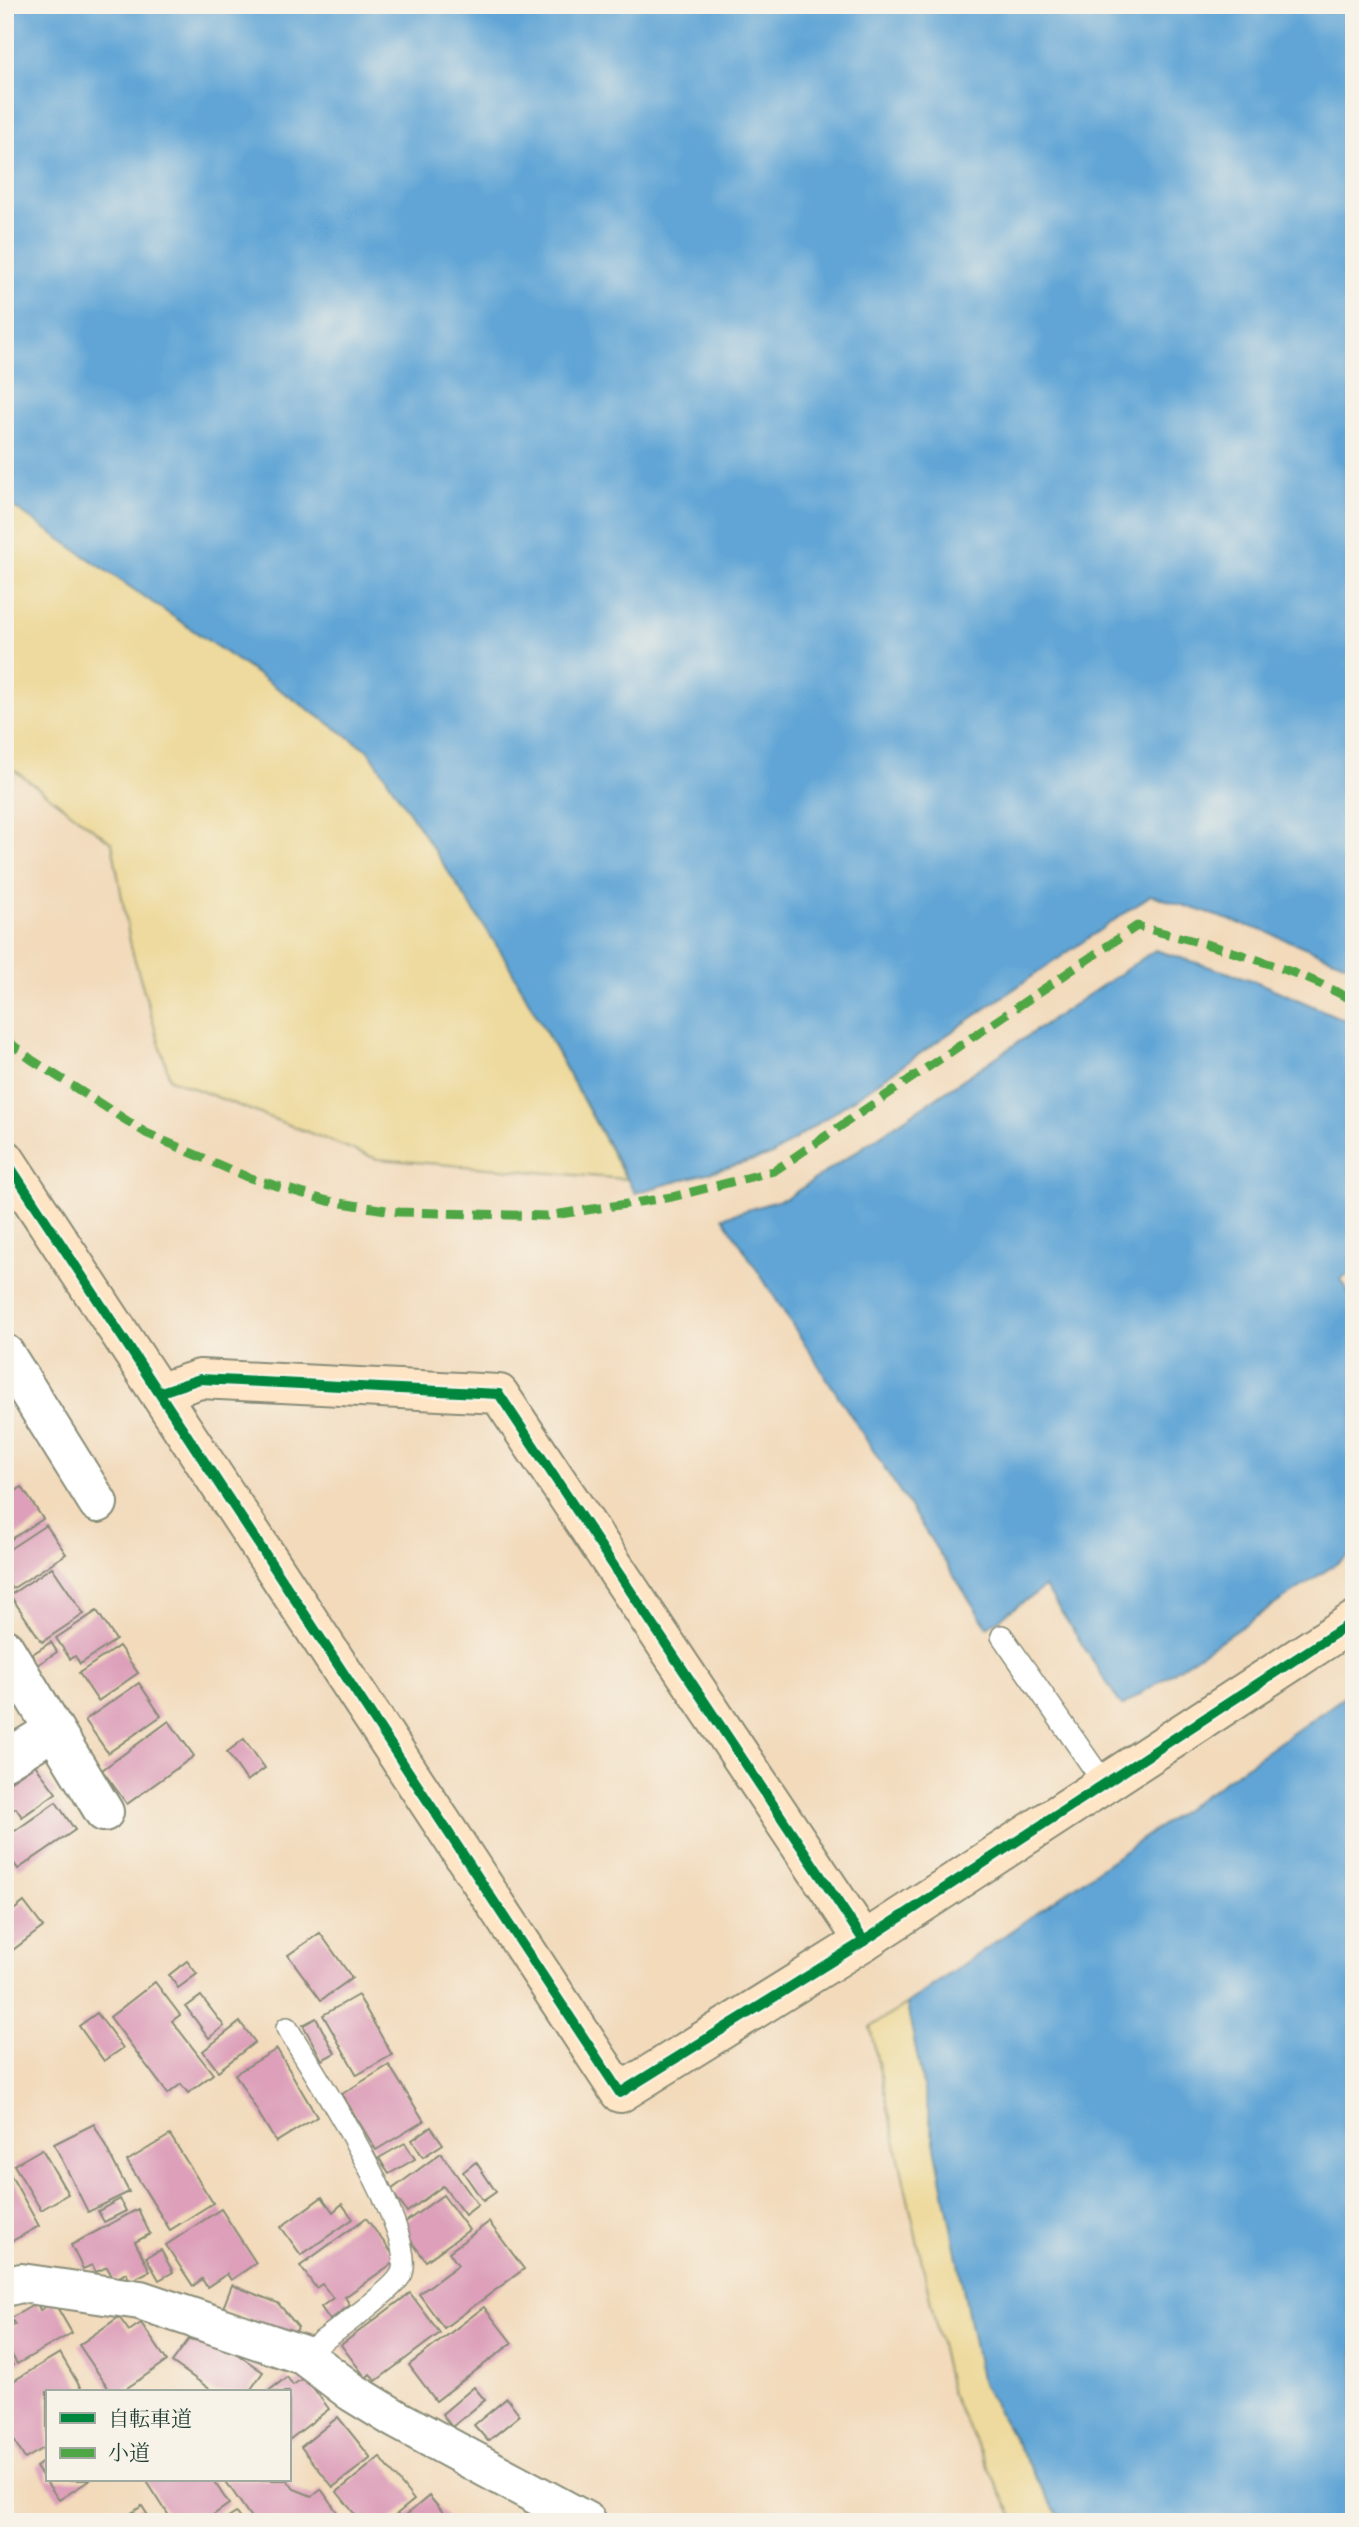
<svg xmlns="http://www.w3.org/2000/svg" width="1359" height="2527" viewBox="0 0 1359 2527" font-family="Vollkorn,'Noto Serif JP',serif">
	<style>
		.sand { fill: #eeda9e; stroke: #868c69; stroke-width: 2 }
		.water { fill: #60a5d6; stroke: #407185; stroke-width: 2 }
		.building { fill: #dd9fb9 }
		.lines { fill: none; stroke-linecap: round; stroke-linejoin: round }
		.lane-casing { stroke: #888c78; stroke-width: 24 }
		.street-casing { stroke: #888c78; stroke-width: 42 }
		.secondary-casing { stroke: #888c78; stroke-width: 42 }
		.lane { stroke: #fff; stroke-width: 21 }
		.street { stroke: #fff; stroke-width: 38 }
		.secondary { stroke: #fee5c5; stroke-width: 38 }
		.quiet { stroke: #4fa644; stroke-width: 9; stroke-dasharray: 18 9; stroke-linecap: butt }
		.cycleway-casing { stroke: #f7f3e8; stroke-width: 15 }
		.cycleway { stroke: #00873e; stroke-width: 10 }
	</style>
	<rect width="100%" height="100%" fill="#f7f3e8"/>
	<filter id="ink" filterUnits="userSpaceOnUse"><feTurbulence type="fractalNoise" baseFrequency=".0143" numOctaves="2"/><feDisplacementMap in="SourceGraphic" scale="14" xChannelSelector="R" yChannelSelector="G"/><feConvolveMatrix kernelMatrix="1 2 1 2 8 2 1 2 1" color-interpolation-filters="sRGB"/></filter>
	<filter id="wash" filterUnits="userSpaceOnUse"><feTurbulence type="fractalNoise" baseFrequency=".00686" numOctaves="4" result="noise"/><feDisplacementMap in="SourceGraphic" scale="28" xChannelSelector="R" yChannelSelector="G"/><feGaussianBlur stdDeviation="1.57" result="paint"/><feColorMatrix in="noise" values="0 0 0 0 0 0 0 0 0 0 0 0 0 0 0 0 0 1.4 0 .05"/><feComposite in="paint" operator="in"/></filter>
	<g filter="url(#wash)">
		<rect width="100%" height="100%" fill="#f2dabb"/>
		<g class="sand">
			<polygon points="5,501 369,751 505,958 626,1179 377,1159 170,1079 131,947 112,843 5,763"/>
			<polygon points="907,2004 982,2384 1062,2522 1016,2522 951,2394 870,2027"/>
		</g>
		<g class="water">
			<polygon points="5,5 1354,5 1354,967 1267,932 1151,895 772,1155 635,1193 505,958 369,751 5,501"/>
			<polygon points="1155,950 1255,981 1354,1024 1354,1271 1340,1279 1354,1301 1354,1552 1122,1706 1045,1587 987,1627 723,1217 787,1198"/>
			<polygon points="1354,1690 1354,2522 1062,2522 982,2384 907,2004"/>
		</g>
		<g id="blocks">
			<g class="building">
				<polygon points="5,1468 14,1482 5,1488"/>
				<polygon points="22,1487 43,1519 5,1543 5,1498"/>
				<polygon points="46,1525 66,1554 12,1589 5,1579 5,1552"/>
				<polygon points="52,1567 84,1614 42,1642 10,1595"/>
				<polygon points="97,1611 116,1640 80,1664 75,1656 70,1659 56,1638"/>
				<polygon points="51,1642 57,1652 34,1667 28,1657"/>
				<polygon points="119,1646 138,1673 98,1701 79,1673"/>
				<polygon points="139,1683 161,1716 108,1753 85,1720"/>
				<polygon points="169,1721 194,1756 127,1804 102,1770"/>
				<polygon points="244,1739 265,1768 247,1781 227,1752"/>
				<polygon points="35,1765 56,1793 22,1817 16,1808 5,1815 5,1785"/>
				<polygon points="56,1802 75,1830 18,1869 5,1851 5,1838"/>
				<polygon points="24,1902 43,1927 5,1956 5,1917"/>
				<polygon points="320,1933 352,1978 321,2000 288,1955"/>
				<polygon points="187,1961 197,1974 178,1988 169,1975"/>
				<polygon points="155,1982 180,2015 172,2021 213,2074 188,2093 181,2084 168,2094 110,2017"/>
				<polygon points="358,1995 392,2055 357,2075 323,2015"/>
				<polygon points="201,1996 224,2026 209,2038 186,2007"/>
				<polygon points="97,2013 123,2048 104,2061 79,2026"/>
				<polygon points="316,2018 335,2053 322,2060 303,2025"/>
				<polygon points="240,2022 255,2042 218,2071 203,2051"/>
				<polygon points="277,2049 317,2117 276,2142 235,2074"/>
				<polygon points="389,2065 424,2121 376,2150 342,2094"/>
				<polygon points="94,2124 129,2192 88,2212 54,2144"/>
				<polygon points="431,2127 443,2144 423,2157 412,2140"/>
				<polygon points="170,2135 213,2203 170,2230 127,2161"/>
				<polygon points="405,2143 415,2159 389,2174 379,2158"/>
				<polygon points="42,2149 68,2194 41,2210 14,2165"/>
				<polygon points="441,2153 478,2205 465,2215 443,2186 407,2212 391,2190"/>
				<polygon points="476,2162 496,2192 483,2201 463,2172"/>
				<polygon points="9,2172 39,2226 5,2245 5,2174"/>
				<polygon points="443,2195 469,2230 426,2261 400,2226"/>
				<polygon points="322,2197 333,2212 342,2204 353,2219 301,2255 281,2227"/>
				<polygon points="120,2199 126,2211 104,2222 98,2211"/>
				<polygon points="138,2209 150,2234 135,2242 150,2271 130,2281 126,2273 114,2280 107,2267 96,2272 92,2265 83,2269 71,2245"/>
				<polygon points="221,2209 256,2263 231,2280 227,2274 207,2287 202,2279 193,2286 166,2245"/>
				<polygon points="366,2218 397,2260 345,2297 350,2305 330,2320 321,2307 333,2298 322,2284 316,2288 300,2266"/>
				<polygon points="489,2222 524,2269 444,2328 419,2294 458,2265 449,2252"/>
				<polygon points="161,2250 173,2272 159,2280 146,2257"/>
				<polygon points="232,2285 278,2303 298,2327 294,2336 223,2308"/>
				<polygon points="410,2293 440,2333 376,2381 370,2374 366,2378 341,2345"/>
				<polygon points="54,2302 72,2333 17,2364 5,2343 5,2331 15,2325 11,2318 37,2303 40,2310"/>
				<polygon points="484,2307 512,2343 436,2401 409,2365"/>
				<polygon points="119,2317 129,2331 141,2323 167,2361 121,2392 111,2392 79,2345"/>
				<polygon points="189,2339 227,2347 263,2372 249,2392 214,2392 172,2362"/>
				<polygon points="5,2353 13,2365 5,2370"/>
				<polygon points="60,2353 83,2392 47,2392 47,2446 25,2459 5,2425 5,2386"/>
				<polygon points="287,2377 293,2385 305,2377 329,2409 289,2440 289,2392 267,2392"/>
				<polygon points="474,2387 485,2400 452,2427 442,2414"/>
				<polygon points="507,2398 520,2415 488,2441 474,2425"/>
				<polygon points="338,2417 371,2458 333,2487 301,2447"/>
				<polygon points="380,2457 414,2500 387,2522 361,2522 337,2492"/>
				<polygon points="47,2459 47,2480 90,2480 59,2500 36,2467"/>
				<polygon points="146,2480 213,2480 229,2504 203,2522 173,2522"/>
				<polygon points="225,2480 287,2480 294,2489 312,2496 321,2489 344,2522 254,2522"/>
				<polygon points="429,2496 451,2522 398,2522"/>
				<polygon points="142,2506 152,2522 118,2522"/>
				<polygon points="236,2513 242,2522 222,2522"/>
			</g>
		</g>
	</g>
	<g filter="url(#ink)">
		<use href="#blocks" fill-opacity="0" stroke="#888c78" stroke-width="2"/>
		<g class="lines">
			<g class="lane-casing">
				<g id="lane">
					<polyline points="1002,1636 1104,1783"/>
					<path d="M 287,2028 C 313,2070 417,2229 402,2273 C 395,2290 322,2341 303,2355"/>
				</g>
			</g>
			<g class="street-casing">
				<g id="street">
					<polyline points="5,1354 98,1503"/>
					<polyline points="5,1649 104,1812"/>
					<polyline points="5,1760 54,1730"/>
					<polyline points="5,2287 21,2283 140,2300 303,2355 352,2392 396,2419 587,2522"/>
				</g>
			</g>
			<g class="secondary-casing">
				<g id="secondary">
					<polyline points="5,1159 620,2093 864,1941 1354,1621"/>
					<polyline points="161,1392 200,1379 499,1394 864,1941"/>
				</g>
			</g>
			<use href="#lane" class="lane"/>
			<use href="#street" class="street"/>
			<use href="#secondary" class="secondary"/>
			<path class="quiet" d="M 5,1039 L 32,1060 L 146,1133 L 247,1177 L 328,1201 L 399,1212 L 547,1216 L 672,1197 L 774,1171 L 1137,926 C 1211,945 1287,964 1354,1001"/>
			<g class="cycleway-casing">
				<g id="cycleway">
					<polyline points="5,1159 620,2093 864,1941 1354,1621"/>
					<polyline points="161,1392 200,1379 499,1394 864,1941"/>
				</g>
			</g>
			<use href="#cycleway" class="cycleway"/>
		</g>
	</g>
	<rect width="1359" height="2527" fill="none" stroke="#f7f3e8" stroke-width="28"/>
	<rect x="46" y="2390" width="245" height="91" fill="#f7f3e8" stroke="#a1aaa0" stroke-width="2"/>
	<rect x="60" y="2413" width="35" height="10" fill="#00873e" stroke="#a1aaa0" stroke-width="2"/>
	<text x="108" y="2426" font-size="21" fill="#1f3d34">自転車道</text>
	<rect x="60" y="2448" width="35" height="10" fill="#4fa644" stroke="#a1aaa0" stroke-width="2"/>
	<text x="108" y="2460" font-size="21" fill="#1f3d34">小道</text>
</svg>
